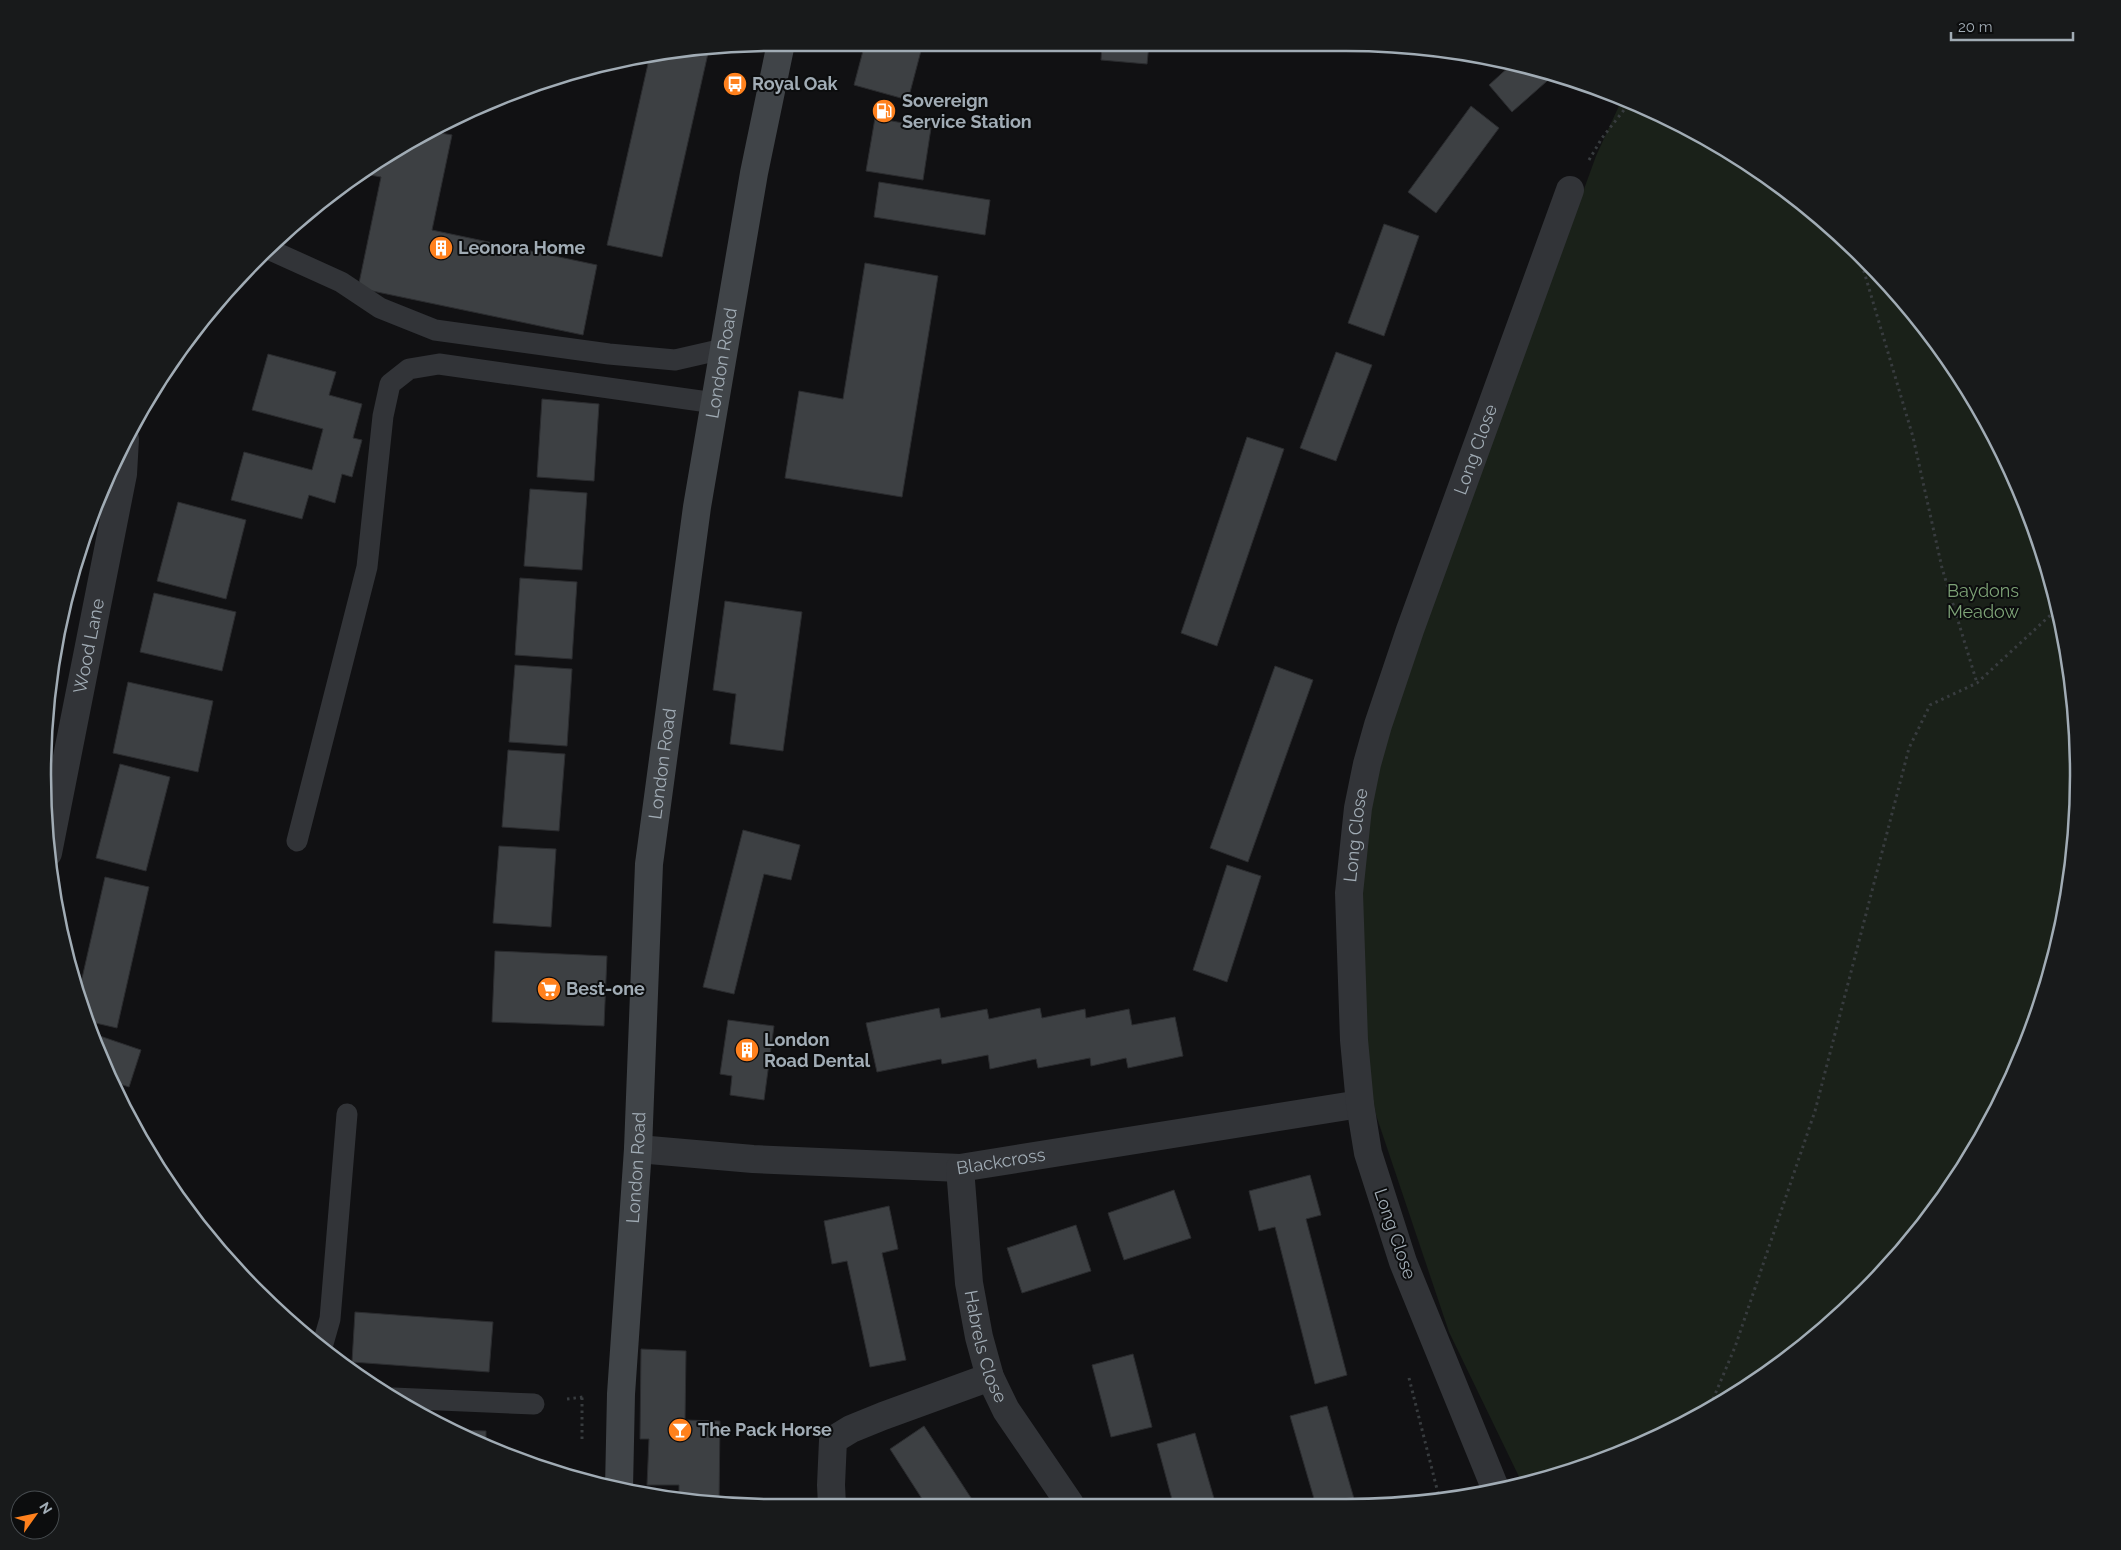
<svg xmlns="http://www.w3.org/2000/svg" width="2121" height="1550" viewBox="0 0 2121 1550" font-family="Raleway,sans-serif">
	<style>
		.green { fill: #1a2119 }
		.building { fill: #3d4043; stroke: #2b2c2f }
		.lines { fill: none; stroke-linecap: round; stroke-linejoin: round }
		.path { stroke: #383c3f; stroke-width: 3; stroke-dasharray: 2.5 4; stroke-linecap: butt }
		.lane { stroke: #323438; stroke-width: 21 }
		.street { stroke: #323438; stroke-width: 28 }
		.secondary { stroke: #404448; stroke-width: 28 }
		.labels { text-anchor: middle; stroke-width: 4; stroke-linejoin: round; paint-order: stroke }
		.poi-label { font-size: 18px; font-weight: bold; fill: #a1acb5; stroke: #0c0d0e; text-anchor: start }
		.street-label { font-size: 18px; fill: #a1acb5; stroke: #0c0d0e }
		.park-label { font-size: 18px; fill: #7da276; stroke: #0c0d0e }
		.rim { fill: none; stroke: #a1acb5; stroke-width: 2.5 }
	</style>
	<rect width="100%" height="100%" fill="#111113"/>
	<polygon class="green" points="1623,97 1753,166 1829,224 1927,329 2003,451 2053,585 2077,727 2072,870 2040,1010 1981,1141 1897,1258 1792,1356 1713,1409 1627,1452 1523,1485 1449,1332 1376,1115 1361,1030 1362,888 1371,784 1410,669 1596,156"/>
	<g class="building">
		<polygon points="1149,44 1147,64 1101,60 1102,45"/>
		<polygon points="864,47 922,47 908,100 854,85"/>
		<polygon points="679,49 709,49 662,257 607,245 650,55"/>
		<polygon points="1512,64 1535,67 1555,74 1512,112 1489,85"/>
		<polygon points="1471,106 1499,128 1436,213 1408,192"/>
		<polygon points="875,118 931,128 923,180 866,171"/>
		<polygon points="429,131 452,135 432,230 597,265 583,335 358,288 381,177 359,173"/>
		<polygon points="879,182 990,200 985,235 874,217"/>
		<polygon points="1384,224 1419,236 1384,336 1348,323"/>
		<polygon points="865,263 938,276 902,497 785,478 799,391 843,399"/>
		<polygon points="1336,352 1372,365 1336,461 1300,448"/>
		<polygon points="268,354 336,372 329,395 362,404 353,438 362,440 352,477 342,474 335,503 309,495 302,519 231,500 244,452 312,470 323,429 252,410"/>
		<polygon points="542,399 599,404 594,481 537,477"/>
		<polygon points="1247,437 1284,449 1217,646 1181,633"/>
		<polygon points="530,489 587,493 582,570 524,566"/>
		<polygon points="178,502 246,520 226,599 157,581"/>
		<polygon points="520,578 577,582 572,659 515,655"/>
		<polygon points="154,593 236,612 222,671 140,652"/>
		<polygon points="725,601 802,612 783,751 730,744 736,694 713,690"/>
		<polygon points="515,665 572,669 567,746 509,742"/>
		<polygon points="1275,666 1313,680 1248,862 1210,848"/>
		<polygon points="128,682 213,701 198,772 113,753"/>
		<polygon points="508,750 565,754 559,831 502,827"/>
		<polygon points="120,764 170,777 146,871 96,858"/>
		<polygon points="743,830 800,845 791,880 764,874 734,994 703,987"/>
		<polygon points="499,846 556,849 551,927 493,923"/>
		<polygon points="1227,865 1261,876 1227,982 1193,970"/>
		<polygon points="105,877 149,887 117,1028 87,1021 78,996"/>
		<polygon points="495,951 607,956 604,1026 492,1022"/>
		<polygon points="939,1008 941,1018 987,1009 989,1019 1040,1008 1042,1018 1085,1009 1086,1018 1129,1009 1132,1025 1175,1017 1183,1056 1128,1068 1126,1058 1091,1066 1090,1058 1038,1068 1036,1059 990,1069 988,1055 942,1064 941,1059 877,1072 866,1023"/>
		<polygon points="728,1020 774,1026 764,1100 730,1095 732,1076 720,1074"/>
		<polygon points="91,1033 141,1050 129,1087 111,1081 98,1055"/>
		<polygon points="1310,1175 1321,1215 1306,1219 1347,1375 1315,1384 1275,1227 1259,1231 1249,1191"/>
		<polygon points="1174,1190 1191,1238 1124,1260 1108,1213"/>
		<polygon points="889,1206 898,1249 882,1253 906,1360 870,1367 847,1261 832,1264 824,1221"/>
		<polygon points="1076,1225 1091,1271 1022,1293 1007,1248"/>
		<polygon points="355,1312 493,1322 489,1372 352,1362"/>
		<polygon points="641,1349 686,1351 685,1420 720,1421 719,1505 679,1498 679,1485 647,1485 649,1439 640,1439"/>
		<polygon points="1133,1354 1152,1427 1111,1437 1092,1365"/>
		<polygon points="1327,1406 1355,1502 1315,1502 1290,1416"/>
		<polygon points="924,1426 975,1504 926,1505 890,1449"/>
		<polygon points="459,1430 486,1431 486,1441"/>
		<polygon points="1195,1433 1215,1502 1173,1503 1157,1444"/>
	</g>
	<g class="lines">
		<g class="path">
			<polyline points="1589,160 1602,138 1631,101"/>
			<polyline points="1860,258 1913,437 1942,568 1977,683"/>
			<polyline points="1409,1378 1440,1501"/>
			<polyline points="567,1399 583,1397"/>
			<polyline points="1708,1411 1735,1347 1815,1111 1909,748 1930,705 1977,683 2057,609"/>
			<polyline points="582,1439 582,1397"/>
		</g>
		<g class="lane">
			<polyline points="268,249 341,282 380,308 435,330 609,354 675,360 723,349"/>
			<polyline points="297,841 367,567 383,416 390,384 409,369 439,364 715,403"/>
			<polyline points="322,1347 330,1319 347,1114"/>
			<polyline points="393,1398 534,1404"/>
		</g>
		<g class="street">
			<path id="s1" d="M 48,853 L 123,474 L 125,439"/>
			<path id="s2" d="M 638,1149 L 753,1159 L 960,1168 L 1360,1104"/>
			<path id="s3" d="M 960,1168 L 969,1283 L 979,1337 L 990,1377 L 1006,1410 L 1070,1504"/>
			<path id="s4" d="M 1496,1490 L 1403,1262 L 1368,1153 L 1360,1104 L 1354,1040 L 1349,893 L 1358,808 L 1367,764 L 1378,725 L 1410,630 L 1570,190"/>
			<polyline points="832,1505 831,1485 833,1440 851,1429 883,1416 990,1377"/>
		</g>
		<path class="secondary" id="s5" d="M 619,1488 L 621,1394 L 638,1149 L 649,864 L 697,507 L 754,173 L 780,48"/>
	</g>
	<defs>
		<g id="bus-disc" transform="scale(1.25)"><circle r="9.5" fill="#ff811d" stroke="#0c0d0e"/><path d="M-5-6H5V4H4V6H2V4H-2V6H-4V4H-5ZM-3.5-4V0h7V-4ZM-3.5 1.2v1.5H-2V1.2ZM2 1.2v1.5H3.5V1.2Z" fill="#fff"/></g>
		<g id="fuel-disc" transform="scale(1.25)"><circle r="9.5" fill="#ff811d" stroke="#0c0d0e"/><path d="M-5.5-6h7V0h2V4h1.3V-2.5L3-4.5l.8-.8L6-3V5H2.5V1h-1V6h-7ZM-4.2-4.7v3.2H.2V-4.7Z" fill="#fff"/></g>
		<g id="building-disc" transform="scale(1.25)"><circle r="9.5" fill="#ff811d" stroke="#0c0d0e"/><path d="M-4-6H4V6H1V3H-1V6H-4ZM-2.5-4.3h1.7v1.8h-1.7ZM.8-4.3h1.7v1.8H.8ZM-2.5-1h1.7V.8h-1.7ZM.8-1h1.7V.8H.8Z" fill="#fff"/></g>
		<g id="supermarket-disc" transform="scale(1.25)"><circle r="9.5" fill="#ff811d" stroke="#0c0d0e"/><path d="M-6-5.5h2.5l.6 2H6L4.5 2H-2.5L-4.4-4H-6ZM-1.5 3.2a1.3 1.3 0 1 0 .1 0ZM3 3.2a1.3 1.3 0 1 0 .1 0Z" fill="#fff"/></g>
		<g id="bar-disc" transform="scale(1.25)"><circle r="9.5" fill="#ff811d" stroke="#0c0d0e"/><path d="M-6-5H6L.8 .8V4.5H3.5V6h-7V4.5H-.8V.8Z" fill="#fff"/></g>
	</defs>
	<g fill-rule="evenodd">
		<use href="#bus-disc" x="735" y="84"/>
		<use href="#fuel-disc" x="884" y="111"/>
		<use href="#building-disc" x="441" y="248"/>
		<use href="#supermarket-disc" x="549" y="989"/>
		<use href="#building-disc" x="747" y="1050"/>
		<use href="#bar-disc" x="680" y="1430"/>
	</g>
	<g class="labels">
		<g class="poi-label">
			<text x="752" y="90">Royal Oak</text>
			<text x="902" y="107">Sovereign<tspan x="902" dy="21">Service Station</tspan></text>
			<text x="458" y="254">Leonora Home</text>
			<text x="566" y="995">Best-one</text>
			<text x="764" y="1046">London<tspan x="764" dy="21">Road Dental</tspan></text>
			<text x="698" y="1436">The Pack Horse</text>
		</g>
		<g class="street-label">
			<text dy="6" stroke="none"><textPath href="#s5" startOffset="1131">London Road</textPath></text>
			<text dy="6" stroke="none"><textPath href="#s4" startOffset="1085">Long Close</textPath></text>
			<text dy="6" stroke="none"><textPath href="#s1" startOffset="211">Wood Lane</textPath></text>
			<text dy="6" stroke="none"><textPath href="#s5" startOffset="726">London Road</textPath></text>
			<text dy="6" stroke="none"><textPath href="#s4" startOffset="680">Long Close</textPath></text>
			<text dy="6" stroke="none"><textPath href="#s2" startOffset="364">Blackcross</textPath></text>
			<text dy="6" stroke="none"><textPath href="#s5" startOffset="321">London Road</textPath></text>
			<text transform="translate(1395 1234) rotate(71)" y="6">Long Close</text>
			<text dy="6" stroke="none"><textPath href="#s3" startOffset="181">Habrels Close</textPath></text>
		</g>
		<g class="park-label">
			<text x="1983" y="597">Baydons<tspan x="1983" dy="21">Meadow</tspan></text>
		</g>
	</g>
	<path d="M0 0H2121V1550H0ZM775 51H1346A724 724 0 0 1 2070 775V775A724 724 0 0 1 1346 1499H775A724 724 0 0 1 51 775V775A724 724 0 0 1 775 51Z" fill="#181a1b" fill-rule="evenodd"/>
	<path class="rim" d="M775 51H1346A724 724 0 0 1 2070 775V775A724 724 0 0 1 1346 1499H775A724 724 0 0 1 51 775V775A724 724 0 0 1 775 51Z"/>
	<g transform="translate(35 1515) rotate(57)"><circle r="24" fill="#0c0d0e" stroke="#484d51"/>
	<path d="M0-4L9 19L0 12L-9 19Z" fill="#ff811d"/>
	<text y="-8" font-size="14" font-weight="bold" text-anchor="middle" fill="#a1acb5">N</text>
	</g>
	<path d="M1951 32v8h122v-8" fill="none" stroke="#a1acb5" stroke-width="2.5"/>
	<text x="1958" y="32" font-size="15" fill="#a1acb5" stroke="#0c0d0e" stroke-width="4" paint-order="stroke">20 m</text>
</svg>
